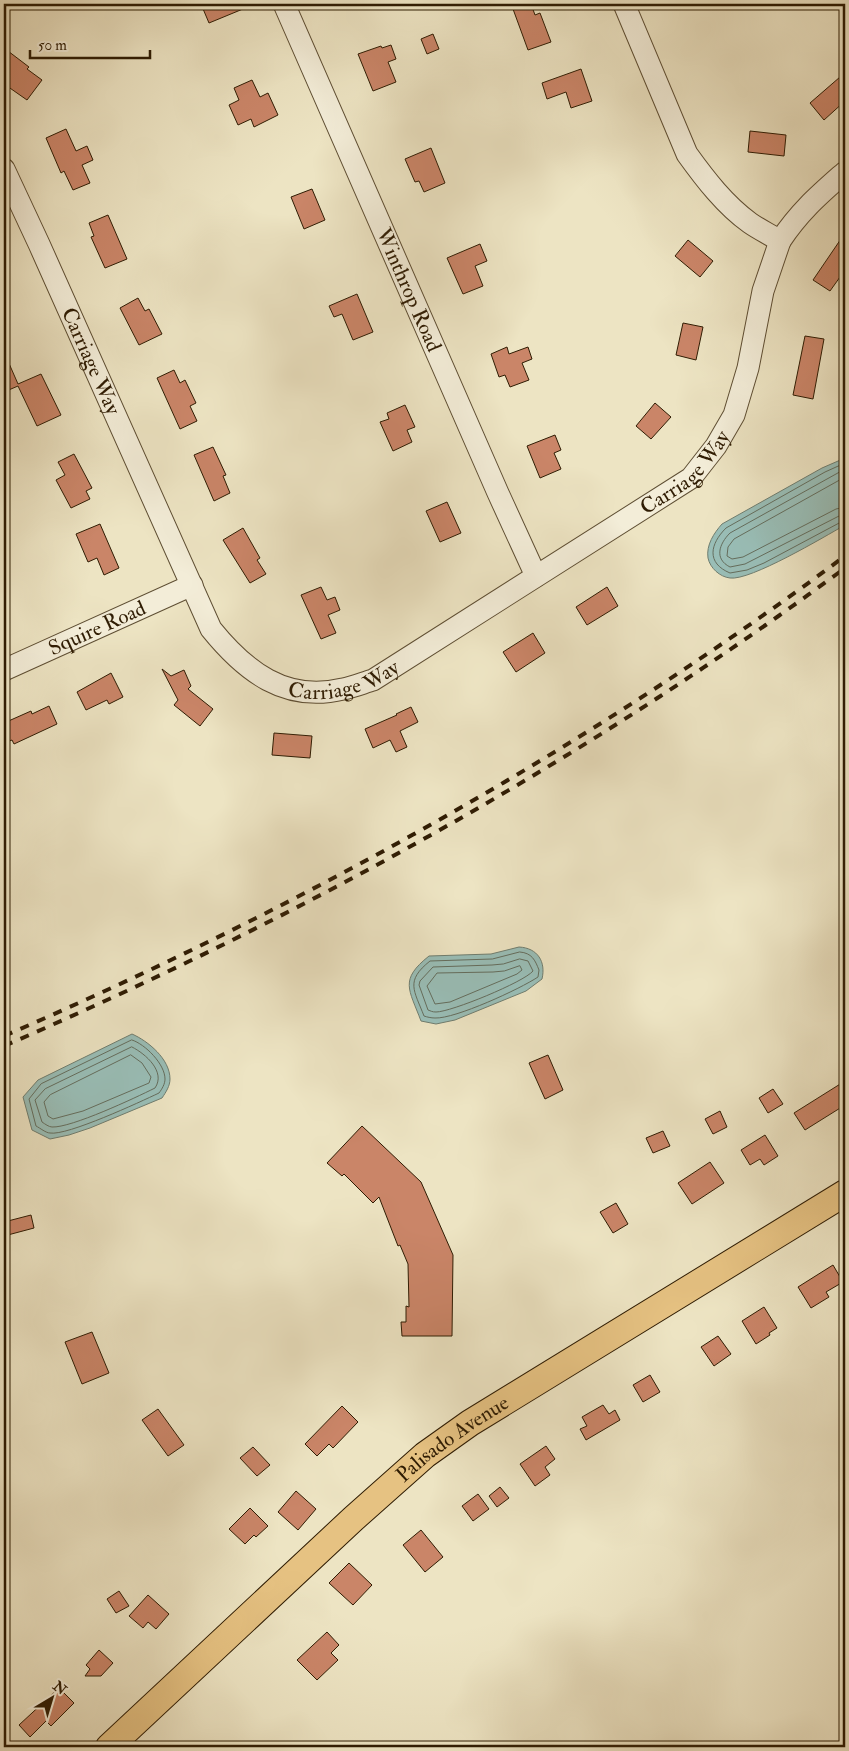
<svg xmlns="http://www.w3.org/2000/svg" width="849" height="1751" viewBox="0 0 849 1751" font-family="'IM FELL Double Pica',serif">
	<style>
		.water { fill: #99beb7; stroke: #6f7d6f }
		.lines { fill: none; stroke-linecap: round; stroke-linejoin: round }
		.shore { stroke: #646d5d; stroke-width: 1 }
		.building { fill: #ca8568; stroke: #2f1c03 }
		.minor-casing { stroke: #5e4e33; stroke-width: 23 }
		.major-casing { stroke: #2f1c03; stroke-width: 28 }
		.minor { stroke: #f3edd8; stroke-width: 21 }
		.major { stroke: #e6c282; stroke-width: 26 }
		.rail { stroke: #2f1c03; stroke-width: 4; stroke-dasharray: 9 9; stroke-linecap: butt }
		.labels { text-anchor: middle; stroke-width: 4; stroke-linejoin: round; paint-order: stroke }
		.street-label { font-size: 21px; fill: #2f1c03; stroke: #f3edd8 }
	</style>
	<rect width="100%" height="100%" fill="#ede4c3"/>
	<filter id="stains"><feTurbulence type="fractalNoise" baseFrequency=".004" numOctaves="4"/><feColorMatrix values="0 0 0 0 .2 0 0 0 0 .09 0 0 0 0 .02 0 0 0 .5 -.17"/></filter>
	<radialGradient id="worn" r=".72"><stop offset=".6" stop-color="#630" stop-opacity="0"/><stop offset="1" stop-color="#630" stop-opacity=".3"/></radialGradient>
	<g class="water">
		<path d="M 845,458 L 845,525 C 824,537 750,581 730,578 C 720,577 710,568 708,558 C 706,545 714,533 722,524 L 822,468 Z"/>
		<path d="M 519,947 C 538,948 546,962 542,979 L 526,991 L 455,1020 L 436,1024 L 421,1021 C 409,989 399,980 429,956 L 491,954 Z"/>
		<path d="M 132,1034 C 148,1041 170,1059 170,1079 C 170,1086 166,1092 162,1098 L 90,1128 L 69,1135 L 50,1139 L 32,1130 L 23,1097 L 38,1080 Z"/>
	</g>
	<g class="lines">
		<g class="shore">
			<path d="M 845,463 L 825,472 L 726,528 C 710,544 706,563 730,573 L 747,570 L 764,563 L 841,522 L 845,521"/>
			<path d="M 845,469 L 730,533 C 719,544 714,559 730,567 L 745,564 L 839,516 L 845,515"/>
			<polyline points="845,477 734,539 728,547 727,556 732,559 743,557 836,509 845,507"/>
			<path d="M 520,952 C 532,953 535,960 539,970 L 538,977 C 520,989 455,1019 435,1018 C 431,1018 427,1017 424,1016 C 414,990 405,981 430,961 L 492,959 Z"/>
			<path d="M 520,959 L 528,961 L 533,971 C 524,982 451,1012 436,1012 C 432,1012 431,1011 428,1010 L 419,985 L 420,981 L 433,967 L 492,965 L 503,964 Z"/>
			<polygon points="520,966 522,970 517,974 450,1002 435,1004 427,986 437,973 493,972 504,971"/>
			<path d="M 132,1040 C 145,1044 165,1064 165,1079 C 165,1084 162,1089 159,1093 C 140,1102 67,1136 50,1133 C 46,1133 40,1128 36,1126 L 29,1099 L 41,1084 Z"/>
			<path d="M 132,1047 C 146,1054 166,1072 155,1088 C 135,1098 71,1128 52,1127 C 49,1127 45,1124 42,1122 L 35,1100 L 45,1089 Z"/>
			<polygon points="131,1055 142,1063 151,1077 149,1083 83,1111 53,1119 48,1116 44,1102 50,1095"/>
		</g>
	</g>
	<g class="building">
		<polygon points="201,4 255,4 209,23"/>
		<polygon points="527,4 531,4 535,15 540,13 551,42 528,50 513,9"/>
		<polygon points="433,34 439,49 427,54 421,39"/>
		<polygon points="391,45 396,59 388,62 396,82 373,91 358,54 381,46 382,48"/>
		<polygon points="4,48 29,67 27,69 42,80 27,100 7,86 9,84 4,80"/>
		<polygon points="581,69 592,101 571,108 566,92 547,99 542,83"/>
		<polygon points="840,77 845,83 845,101 824,120 810,103"/>
		<polygon points="252,80 260,97 268,93 278,115 254,127 251,119 238,125 229,105 239,100 234,88"/>
		<polygon points="66,129 76,151 87,146 93,160 82,165 90,183 73,190 64,171 61,173 46,138"/>
		<polygon points="750,131 786,135 784,156 748,152"/>
		<polygon points="431,148 445,183 424,192 419,181 415,182 405,159"/>
		<polygon points="312,189 325,220 304,229 291,197"/>
		<polygon points="108,215 127,259 105,268 91,237 94,236 89,223"/>
		<polygon points="845,233 845,270 830,291 813,280"/>
		<polygon points="688,240 713,261 700,277 675,256"/>
		<polygon points="480,244 487,261 475,266 483,286 463,294 447,258"/>
		<polygon points="357,294 373,332 353,340 342,314 334,317 329,306"/>
		<polygon points="138,298 145,311 149,309 162,334 139,345 120,308"/>
		<polygon points="683,323 703,327 696,360 676,355"/>
		<polygon points="805,336 824,339 813,399 793,395"/>
		<polygon points="507,347 509,354 528,347 532,359 522,363 529,380 510,387 505,375 499,377 491,354"/>
		<polygon points="4,352 18,384 41,374 61,415 37,426 18,386 4,392"/>
		<polygon points="174,370 180,383 185,380 196,403 190,406 197,421 180,429 157,378"/>
		<polygon points="655,403 671,417 651,439 636,426"/>
		<polygon points="405,405 415,427 407,430 412,442 393,451 380,422 389,419 387,413"/>
		<polygon points="555,435 561,450 554,453 561,469 540,478 527,446"/>
		<polygon points="213,447 226,475 223,476 230,493 214,501 194,455"/>
		<polygon points="74,454 92,488 86,491 90,499 71,508 56,480 65,475 58,462"/>
		<polygon points="447,502 461,533 440,542 426,511"/>
		<polygon points="100,524 119,568 104,575 97,558 88,562 76,534"/>
		<polygon points="243,528 260,558 257,560 266,574 250,583 223,540"/>
		<polygon points="321,587 327,600 335,597 340,610 328,615 336,633 321,639 301,595"/>
		<polygon points="607,587 618,606 587,625 576,607"/>
		<polygon points="533,633 545,653 516,672 503,652"/>
		<polygon points="162,669 171,676 184,670 191,686 188,689 213,709 200,726 174,705 178,700"/>
		<polygon points="111,673 123,697 109,704 107,700 86,710 77,692"/>
		<polygon points="49,706 57,724 14,744 12,740 4,743 4,723 31,711 32,714"/>
		<polygon points="411,707 418,722 400,731 407,747 396,752 390,740 373,748 365,729 397,715 396,714"/>
		<polygon points="274,733 312,736 310,758 272,755"/>
		<polygon points="548,1055 563,1090 545,1099 529,1063"/>
		<polygon points="845,1081 845,1105 805,1130 794,1113"/>
		<polygon points="773,1089 783,1104 768,1113 759,1098"/>
		<polygon points="720,1111 727,1127 713,1134 705,1119"/>
		<polygon points="362,1126 421,1182 453,1255 452,1336 402,1336 401,1322 406,1322 406,1306 409,1307 408,1264 400,1245 398,1246 379,1197 373,1203 344,1174 342,1176 327,1163"/>
		<polygon points="663,1131 670,1146 653,1153 646,1138"/>
		<polygon points="765,1135 778,1156 764,1165 760,1159 750,1165 741,1150"/>
		<polygon points="710,1162 724,1183 692,1204 678,1183"/>
		<polygon points="616,1203 628,1224 613,1233 600,1212"/>
		<polygon points="31,1215 34,1228 4,1236 4,1222"/>
		<polygon points="833,1265 843,1282 826,1292 829,1297 811,1308 798,1287"/>
		<polygon points="764,1307 777,1328 769,1333 770,1335 756,1344 742,1321"/>
		<polygon points="92,1332 109,1373 82,1384 65,1342"/>
		<polygon points="718,1336 731,1354 714,1366 701,1347"/>
		<polygon points="650,1375 660,1392 643,1402 633,1385"/>
		<polygon points="603,1405 609,1414 615,1410 620,1420 586,1440 580,1429 587,1426 582,1417"/>
		<polygon points="342,1406 358,1422 333,1448 329,1444 317,1456 305,1444"/>
		<polygon points="158,1409 184,1445 168,1456 142,1420"/>
		<polygon points="546,1446 555,1459 545,1467 550,1475 535,1486 520,1464"/>
		<polygon points="253,1447 270,1465 257,1476 240,1458"/>
		<polygon points="500,1487 509,1498 497,1507 489,1496"/>
		<polygon points="296,1491 316,1509 298,1530 278,1512"/>
		<polygon points="478,1494 489,1509 473,1521 462,1506"/>
		<polygon points="250,1508 268,1526 256,1537 254,1535 245,1544 229,1529"/>
		<polygon points="421,1530 443,1557 425,1572 403,1545"/>
		<polygon points="349,1563 372,1585 353,1605 329,1583"/>
		<polygon points="119,1591 129,1606 116,1613 107,1599"/>
		<polygon points="148,1595 169,1614 156,1629 148,1622 143,1628 129,1616"/>
		<polygon points="327,1632 339,1645 331,1653 338,1660 317,1680 297,1660"/>
		<polygon points="99,1650 113,1663 101,1676 85,1676 90,1669 86,1665"/>
		<polygon points="59,1688 74,1703 51,1726 46,1721 30,1737 19,1725"/>
	</g>
	<g class="lines">
		<g class="minor-casing">
			<g id="minor">
				<path id="s1" d="M 284,4 L 498,493 L 536,576"/>
				<path d="M 624,4 L 687,154 C 705,179 725,205 750,223 C 760,230 771,235 780,241 C 800,211 819,195 845,172"/>
				<path id="s2" d="M 4,169 L 39,244 L 211,629 C 245,671 285,703 343,689 C 353,687 363,683 373,680 L 691,478 L 716,446 L 734,415 L 748,368 L 763,291 L 780,241"/>
				<path id="s3" d="M 4,670 L 192,585"/>
			</g>
		</g>
		<g class="major-casing">
			<g id="major">
				<path id="s4" d="M 109,1747 L 353,1519 L 425,1455 L 470,1423 L 845,1193"/>
			</g>
		</g>
		<use href="#minor" class="minor"/>
		<use href="#major" class="major"/>
		<g class="rail">
			<path d="M 4,1036 C 300,908 586,749 845,556"/>
			<path d="M 4,1046 C 300,918 585,760 845,568"/>
		</g>
	</g>
	<g class="labels">
		<g class="street-label">
			<text dy="7" stroke="none"><textPath href="#s1" startOffset="312">Winthrop Road</textPath></text>
			<text dy="7" stroke="none"><textPath href="#s2" startOffset="211">Carriage Way</textPath></text>
			<text dy="7" stroke="none"><textPath href="#s2" startOffset="1066">Carriage Way</textPath></text>
			<text dy="7" stroke="none"><textPath href="#s3" startOffset="102">Squire Road</textPath></text>
			<text dy="7" stroke="none"><textPath href="#s2" startOffset="661">Carriage Way</textPath></text>
			<text dy="7" stroke="none"><textPath href="#s4" startOffset="462">Palisado Avenue</textPath></text>
		</g>
	</g>
	<rect width="849" height="1751" fill="none" stroke="#ede4c3" stroke-width="20"/>
	<rect x="5" y="5" width="839" height="1741" fill="none" stroke="#2f1c03" stroke-width="2.5"/>
	<rect x="10" y="10" width="829" height="1731" fill="none" stroke="#2f1c03"/>
	<g transform="translate(52 1698) rotate(38)" stroke="#f3edd8" stroke-width="4" paint-order="stroke">
	<path d="M0-4L9 19L0 12L-9 19Z" fill="#2f1c03"/>
	<text y="-8" font-size="14" font-weight="bold" text-anchor="middle" fill="#2f1c03">N</text>
	</g>
	<path d="M30 50v8h120v-8" fill="none" stroke="#2f1c03" stroke-width="2.5"/>
	<text x="38" y="50" font-size="15" fill="#2f1c03" stroke="#f3edd8" stroke-width="4" paint-order="stroke">50 m</text>
	<rect width="100%" height="100%" filter="url(#stains)"/>
	<rect width="100%" height="100%" fill="url(#worn)"/>
</svg>
